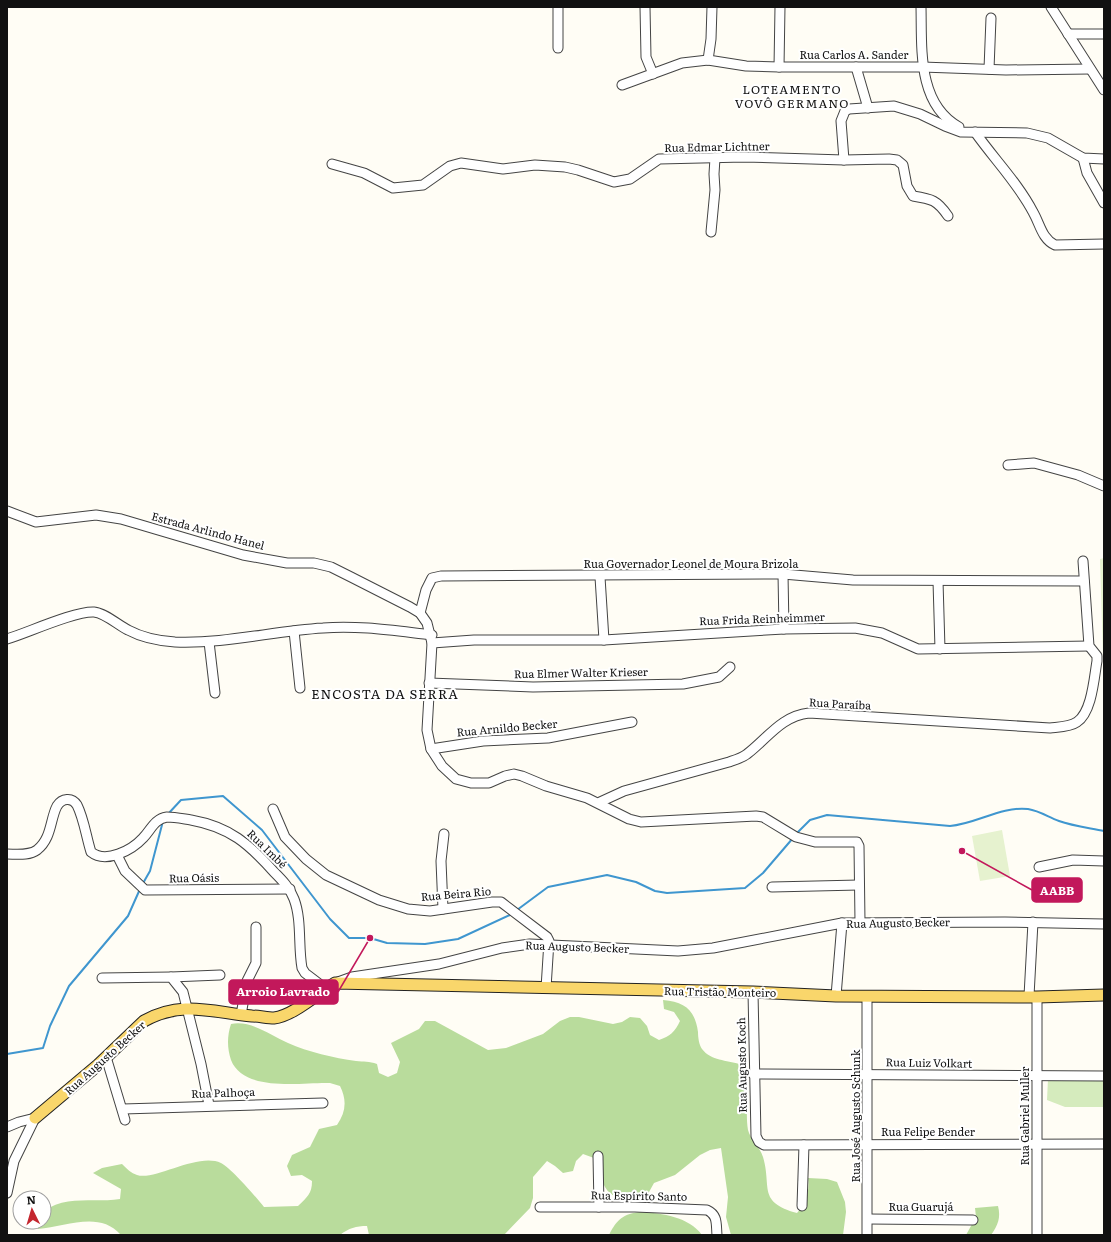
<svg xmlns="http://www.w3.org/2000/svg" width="1111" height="1242" viewBox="0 0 1111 1242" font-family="Literata,serif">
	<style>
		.green { fill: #d5ebbd }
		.forest { fill: #b9dc9c }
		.pitch { fill: #e6f2cf }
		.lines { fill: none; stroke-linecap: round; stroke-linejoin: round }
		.stream { stroke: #3f96cf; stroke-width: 2 }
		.minor-casing { stroke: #444; stroke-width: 11 }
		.major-casing { stroke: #222; stroke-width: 13 }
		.minor { stroke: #fff; stroke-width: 9 }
		.major { stroke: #f9d66b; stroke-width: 11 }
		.labels { text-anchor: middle; stroke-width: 4; stroke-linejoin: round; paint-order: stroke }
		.street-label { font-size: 11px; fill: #111; stroke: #fff }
		.neighbourhood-label { font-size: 12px; letter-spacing: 1px; fill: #111; stroke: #fff }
		.quarter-label { font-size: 13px; letter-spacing: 1px; fill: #111; stroke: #fff }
		.leader { fill: none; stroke: #c2185b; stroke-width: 1.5 }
		.callout-dot { fill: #c2185b; stroke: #fff; stroke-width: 1.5 }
		.callout { fill: #c2185b; stroke: #c2185b; stroke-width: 1.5 }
		.callout-label { font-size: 12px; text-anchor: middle; font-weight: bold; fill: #fff }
	</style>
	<rect width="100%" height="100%" fill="#fffdf5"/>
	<polygon class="green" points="1048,1079 1104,1079 1104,1107 1065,1107 1047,1100"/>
	<g class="forest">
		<path d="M 663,1000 C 685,1002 695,1010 698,1032 C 698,1037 699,1045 702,1049 C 711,1061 727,1060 739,1064 C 753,1086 744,1106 748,1130 C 750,1139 760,1147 763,1157 C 772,1187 757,1202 797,1213 C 806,1204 810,1191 808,1178 L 827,1179 L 837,1182 L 845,1202 L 846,1212 L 843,1235 L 731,1235 L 726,1217 L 728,1197 L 721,1148 L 710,1150 L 700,1155 L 675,1175 L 654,1183 L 644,1201 C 632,1203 611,1199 605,1187 C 600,1178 598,1167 594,1158 L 583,1154 L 576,1161 L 573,1171 L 563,1173 L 555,1166 L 547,1161 L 533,1177 L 533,1198 L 530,1208 L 504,1235 L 369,1235 L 367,1226 C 356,1226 349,1228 340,1235 L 121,1235 C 99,1210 66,1227 38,1229 L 36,1222 L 44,1222 L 44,1211 C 66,1195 96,1203 120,1199 L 121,1189 L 93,1173 L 102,1168 L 122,1164 C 127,1169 131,1173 137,1175 C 155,1181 198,1152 221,1163 C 232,1169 256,1197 264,1207 L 298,1206 C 307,1197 312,1194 312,1181 L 302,1175 L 291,1176 L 287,1166 L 292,1155 L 310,1147 L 319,1129 L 337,1125 C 346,1112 347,1100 340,1086 L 330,1083 C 302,1082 244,1093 231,1060 C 227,1048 227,1036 231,1024 C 251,1020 270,1035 288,1043 C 308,1052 334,1058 356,1061 C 364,1062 369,1061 377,1064 L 379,1073 L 388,1077 L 397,1073 L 400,1062 L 391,1043 L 419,1029 L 425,1021 L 435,1021 L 488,1050 L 506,1048 L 543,1034 L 560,1021 L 570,1017 L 579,1017 L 613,1024 L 622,1022 L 630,1017 L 640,1018 L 647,1026 L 650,1035 L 659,1040 C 670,1036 675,1032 680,1021 L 674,1012 L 664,1009 Z"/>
		<path d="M 998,1206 C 1001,1218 998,1225 991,1235 L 966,1235 L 976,1217 L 975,1208 Z"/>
		<path d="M 641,1212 C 662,1213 689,1217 702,1235 L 609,1235 C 616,1220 624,1213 641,1212 Z"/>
	</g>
	<g class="pitch">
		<polygon points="1104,558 1104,691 1100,559"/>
		<polygon points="1002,830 1010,876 980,881 972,836"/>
	</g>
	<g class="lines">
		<g class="stream">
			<polyline points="168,814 181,800 223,796 262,830 330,919 349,938 370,938 387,943 425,944 458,939 512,914"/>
			<path d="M 796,834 L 810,820 L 827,815 L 950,826 C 976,824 1001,806 1028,809 C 1040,811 1048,817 1059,821 C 1073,826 1090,828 1104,831"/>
			<polyline points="142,885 150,871 163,821"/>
			<polyline points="517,910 548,887 607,875 636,882 655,891 667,893 745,888 763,873 793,838"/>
			<polyline points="7,1054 43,1048 50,1026 69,986 128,916 140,889"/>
		</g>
		<g class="minor-casing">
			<g id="minor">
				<polyline points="645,7 646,57 653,74"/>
				<path d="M 921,7 C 922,48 917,104 959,127"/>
				<polyline points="1051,7 1104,90"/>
				<polyline points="1068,34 1104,34"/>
				<polyline points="558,48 558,7"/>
				<polyline points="708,60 711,39 712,7"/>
				<polyline points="779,67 780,7"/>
				<polyline points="856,67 868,108"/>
				<polyline points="989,69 991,18"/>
				<polyline points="622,85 682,63 708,60 746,66 779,67 922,67 1006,70 1090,69"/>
				<path d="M 975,132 C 994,159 1018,183 1033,212 C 1040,224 1042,239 1055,245 L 1104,244"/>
				<polyline points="1083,158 1087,173 1104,203"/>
				<polyline points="844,160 841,121 845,111 849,109 894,106 920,114 945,126 961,132 1027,133 1048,138 1083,158 1104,159"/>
				<path d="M 332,164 L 364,173 L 393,188 L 423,185 L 450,166 L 461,163 L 503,169 L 535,165 L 565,167 L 578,170 L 614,182 L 630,179 L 659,159 L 744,157 L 844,160 L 889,159 L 897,160 L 903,165 L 907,186 L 913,196 C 932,199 937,200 948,216"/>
				<polyline points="711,232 715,190 714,174 715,158"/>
				<polyline points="1008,465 1034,463 1078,475 1104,486"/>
				<polyline points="7,511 36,522 96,515 121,519 243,555 287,563 314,563 331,567 351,577 410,607 420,613 427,623 432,643 427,730 431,749 442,766 456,779 471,783 489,783 505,776 514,774 522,776 546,786 587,798 629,819 641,822 756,816 763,817 796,837 815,842 857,842 859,846 860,922"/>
				<polyline points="783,574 784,629"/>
				<polyline points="600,577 604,640"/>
				<polyline points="938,581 940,649"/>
				<polyline points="420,613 426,590 432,578 441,576 783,574 853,580 1084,581"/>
				<polyline points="294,631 300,688"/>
				<path d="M 7,639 C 27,633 75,611 94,612 C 105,613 118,625 128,630 C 143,638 159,641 175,642 C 225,644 273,631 323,628 C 359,625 396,631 432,635"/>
				<polyline points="209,642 215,693"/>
				<polyline points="432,643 474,640 604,640 784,629 855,628 882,633 918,649 1089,646"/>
				<polyline points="429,683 533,687 683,684 719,677 730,667"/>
				<polyline points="431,749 483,741 548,738 632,722"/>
				<path d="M 600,802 L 624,791 L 729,762 C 735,760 742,758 747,754 C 767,739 781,716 809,713 L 1050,728 C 1058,727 1070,727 1077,722 C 1092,712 1094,678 1097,661 L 1097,656 L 1089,646 L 1083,561"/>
				<polyline points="273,809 285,837 306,859 326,875 379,900 408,909 430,911 492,902 501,902 547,937 549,941 546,988"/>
				<path d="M 7,854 C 16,854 29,856 37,850 C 52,838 50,819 57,806 C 62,798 72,797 77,805 C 84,819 86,836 91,852 C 106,864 132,850 143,838 C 151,830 154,819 167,817 C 175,817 184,819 191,820 C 230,827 249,844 274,872 C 282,880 290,888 294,899 C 302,920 298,946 302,968 L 305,973 L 326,989"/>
				<polyline points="117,855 125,871 145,890 290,889"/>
				<polyline points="1039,867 1073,860 1104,861"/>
				<polyline points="772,887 859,885"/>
				<polyline points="443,909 441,861 444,834"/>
				<polyline points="171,977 220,975"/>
				<polyline points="102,978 171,977 183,992 201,1064 209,1105"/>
				<polyline points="338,982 352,977 439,964 502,948 530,944 678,951 713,948 842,923 1005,922 1104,924"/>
				<polyline points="753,992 756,1136 759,1142 764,1145 1104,1144"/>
				<polyline points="836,996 842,923"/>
				<polyline points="867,996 867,1235"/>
				<polyline points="1029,996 1033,922"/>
				<polyline points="241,1015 247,981 256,963 256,927"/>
				<polyline points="106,1057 125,1120"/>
				<polyline points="753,1074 1104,1076"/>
				<polyline points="123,1109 323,1103"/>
				<polyline points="7,1127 19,1122 35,1118"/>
				<polyline points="598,1156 599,1207"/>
				<polyline points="7,1193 14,1161 35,1118"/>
				<polyline points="802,1206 804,1145"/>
				<path d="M 540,1207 L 635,1207 L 707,1210 C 718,1215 716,1224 717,1235"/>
				<polyline points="868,1219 973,1220"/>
				<polyline points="1037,1235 1037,997"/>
			</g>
		</g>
		<g class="major-casing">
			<path id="major" d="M 35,1118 L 98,1065 L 144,1021 C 182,1000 211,1012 252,1016 C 259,1016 267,1018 274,1018 C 293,1016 318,993 335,983 L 753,992 L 836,996 L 1037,997 L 1104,995"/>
		</g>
		<use href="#minor" class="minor"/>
		<use href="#major" class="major"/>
	</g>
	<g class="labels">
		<g class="street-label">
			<text x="854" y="59">Rua Carlos A. Sander</text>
			<text transform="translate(717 147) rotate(-1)" y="4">Rua Edmar Lichtner</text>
			<text transform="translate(208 531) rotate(15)" y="4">Estrada Arlindo Hanel</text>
			<text x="691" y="568">Rua Governador Leonel de Moura Brizola</text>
			<text transform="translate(762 619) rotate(-2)" y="4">Rua Frida Reinheimmer</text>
			<text transform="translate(581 673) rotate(-1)" y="4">Rua Elmer Walter Krieser</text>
			<text transform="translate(840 704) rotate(3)" y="4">Rua Paraíba</text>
			<text transform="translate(507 728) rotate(-5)" y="4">Rua Arnildo Becker</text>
			<text transform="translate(267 849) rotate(44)" y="4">Rua Imbé</text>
			<text transform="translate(194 878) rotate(-1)" y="4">Rua Oásis</text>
			<text transform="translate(456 894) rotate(-5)" y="4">Rua Beira Rio</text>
			<text transform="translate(898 923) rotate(-1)" y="4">Rua Augusto Becker</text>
			<text transform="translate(577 947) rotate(2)" y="4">Rua Augusto Becker</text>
			<text transform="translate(720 992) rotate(1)" y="4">Rua Tristão Monteiro</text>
			<text transform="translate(105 1058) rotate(-42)" y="4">Rua Augusto Becker</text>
			<text transform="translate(929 1063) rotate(1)" y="4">Rua Luiz Volkart</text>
			<text transform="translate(742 1065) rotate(-91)" y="4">Rua Augusto Koch</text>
			<text transform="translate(223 1093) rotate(-2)" y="4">Rua Palhoça</text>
			<text transform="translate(856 1116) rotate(-90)" y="4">Rua José Augusto Schunk</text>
			<text transform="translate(1025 1116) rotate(-90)" y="4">Rua Gabriel Muller</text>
			<text x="928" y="1136">Rua Felipe Bender</text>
			<text transform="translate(639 1196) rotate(1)" y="4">Rua Espírito Santo</text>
			<text x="921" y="1211">Rua Guarujá</text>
		</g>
		<g class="neighbourhood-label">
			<text x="792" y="94">LOTEAMENTO<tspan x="792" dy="14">VOVÔ GERMANO</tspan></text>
		</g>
		<g class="quarter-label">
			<text x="385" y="699">ENCOSTA DA SERRA</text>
		</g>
	</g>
	<path class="leader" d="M962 851L1032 890M370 938L338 992"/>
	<g class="callout-dot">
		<circle cx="962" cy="851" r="4"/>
		<circle cx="370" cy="938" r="4"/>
	</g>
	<g class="callout">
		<rect x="1032" y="878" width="50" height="24" rx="4"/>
		<rect x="229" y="980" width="109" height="24" rx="4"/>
	</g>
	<g class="callout-label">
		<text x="1057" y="895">AABB</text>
		<text x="283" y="996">Arroio Lavrado</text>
	</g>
	<rect width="1111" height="1242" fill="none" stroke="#111111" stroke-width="16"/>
	<g transform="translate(32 1210) rotate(355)"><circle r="19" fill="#ffffff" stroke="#a0a0a0"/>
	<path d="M0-3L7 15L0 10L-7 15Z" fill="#c4262e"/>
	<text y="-6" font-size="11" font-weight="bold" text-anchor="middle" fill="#111111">N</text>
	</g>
</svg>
